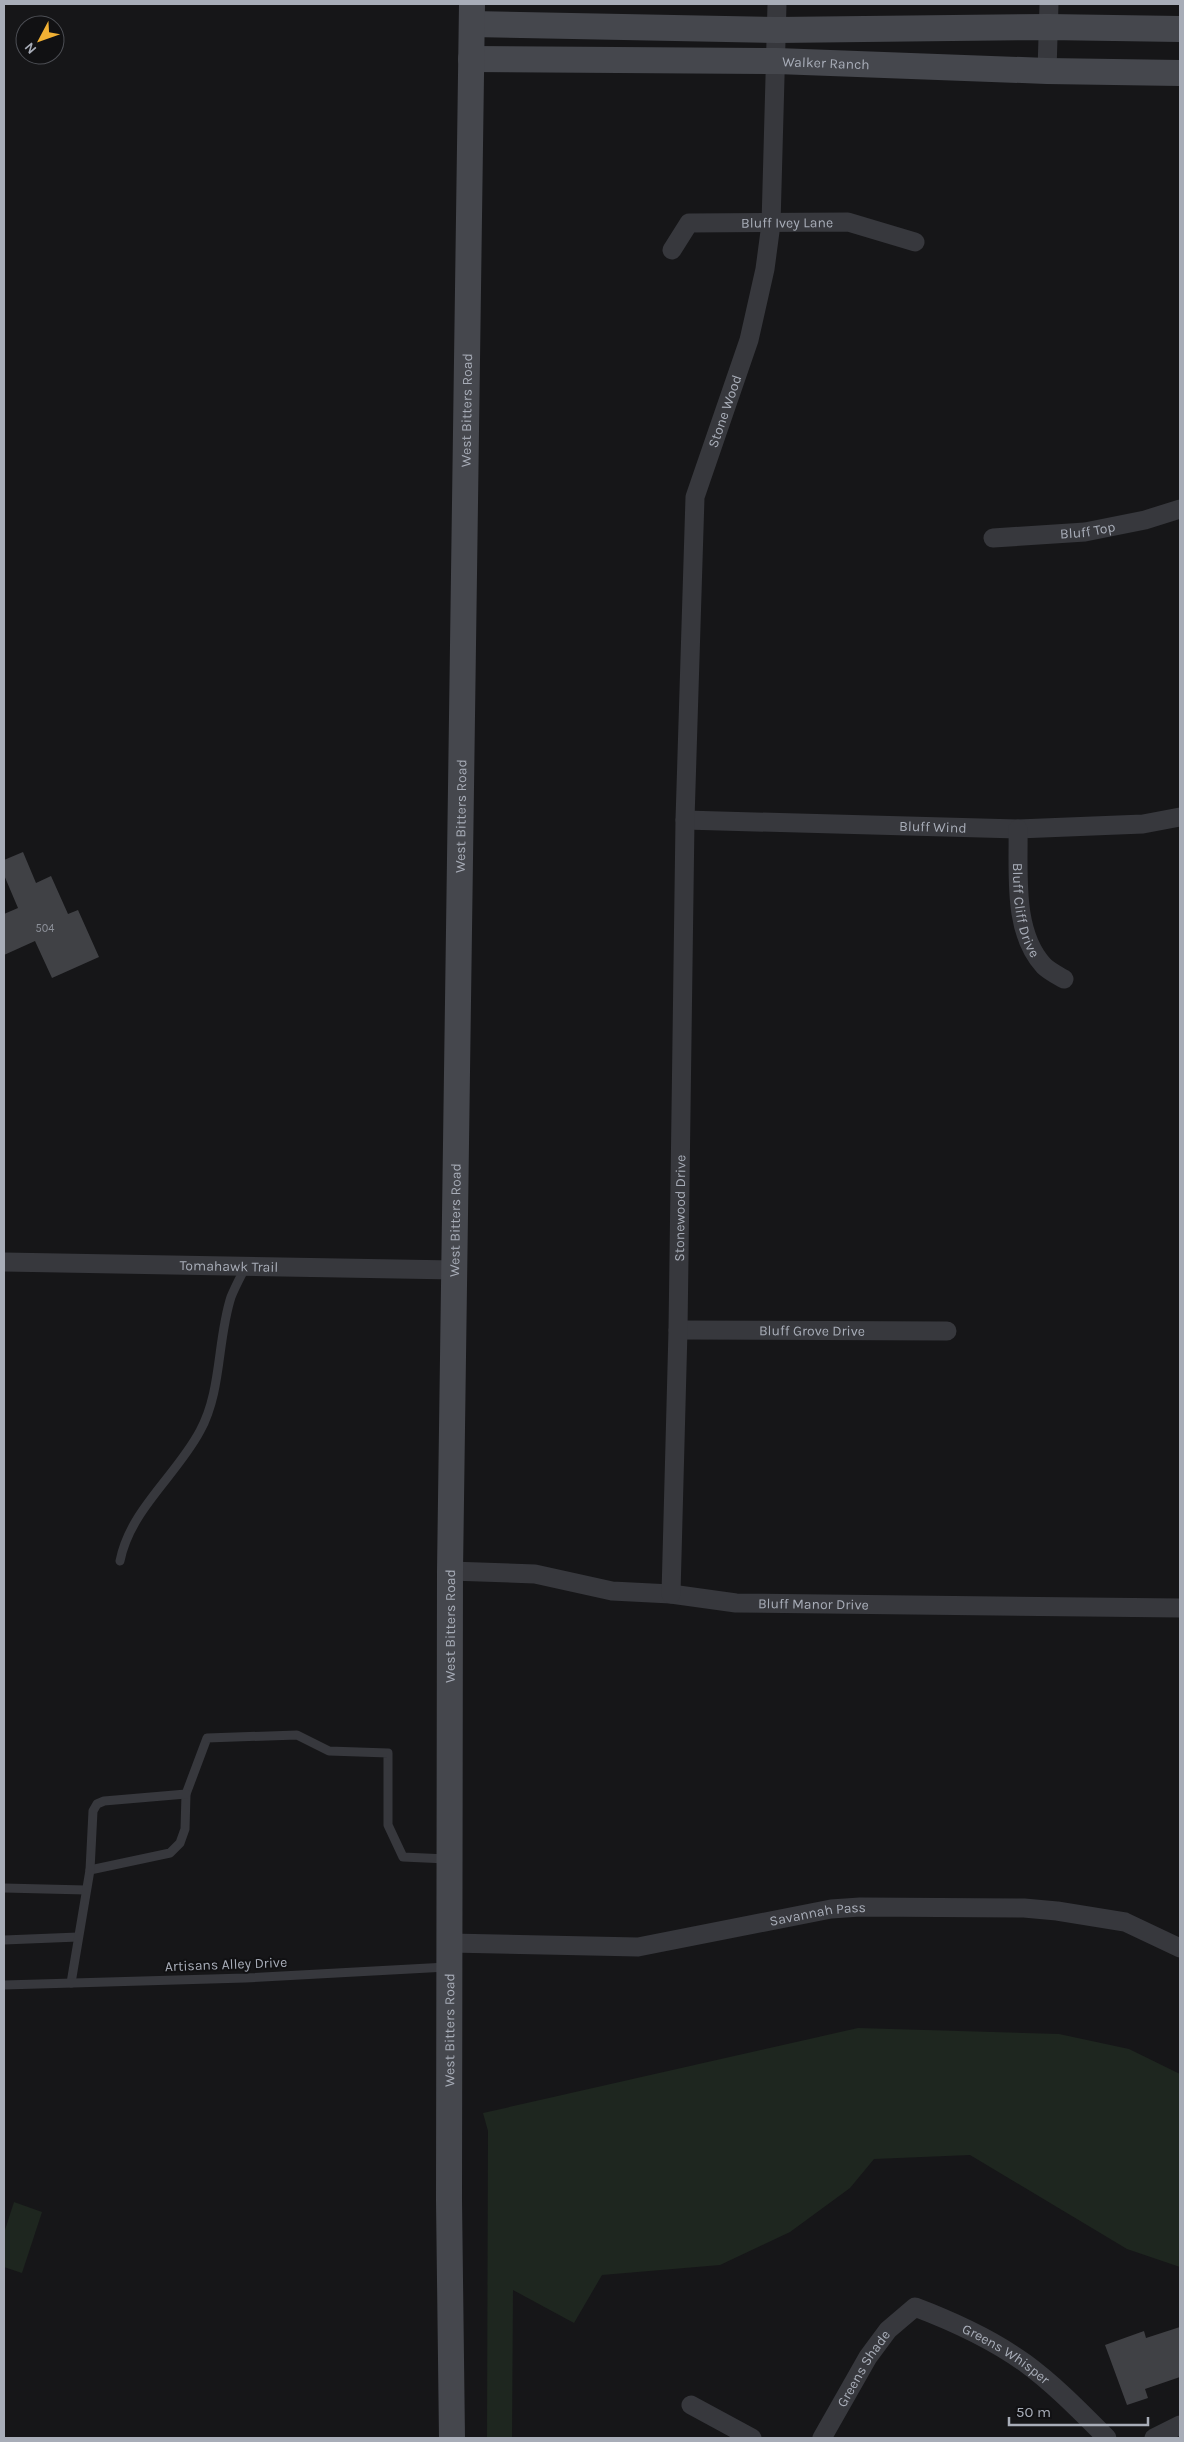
<svg xmlns="http://www.w3.org/2000/svg" width="1184" height="2442" viewBox="0 0 1184 2442" font-family="Karla,sans-serif">
	<style>
		.green { fill: #1e261f }
		.building { fill: #404145 }
		.lines { fill: none; stroke-linecap: round; stroke-linejoin: round }
		.lane { stroke: #37383d; stroke-width: 9 }
		.street { stroke: #37383d; stroke-width: 19 }
		.secondary { stroke: #45474d; stroke-width: 26 }
		.labels { text-anchor: middle; stroke-width: 4; stroke-linejoin: round; paint-order: stroke }
		.number-label { font-size: 11px; fill: #8e929b }
		.street-label { font-size: 14px; fill: #a8adb8; stroke: #111113 }
	</style>
	<rect width="100%" height="100%" fill="#161618"/>
	<g class="green">
		<polygon points="858,2028 1059,2034 1129,2049 1180,2074 1180,2267 1127,2249 970,2155 874,2159 850,2188 790,2232 720,2265 602,2275 574,2323 513,2290 512,2438 487,2438 488,2131 483,2113"/>
		<polygon points="14,2202 42,2212 22,2273 4,2267 4,2233"/>
	</g>
	<g class="building">
		<polygon points="23,852 36,883 51,876 68,914 78,910 99,957 52,978 35,941 4,955 4,914 18,908 4,875 4,860"/>
		<polygon points="1180,2327 1180,2377 1145,2389 1148,2398 1127,2405 1105,2345 1144,2331 1146,2338"/>
	</g>
	<g class="lines">
		<g class="lane">
			<path d="M 120,1561 C 130,1510 176,1476 200,1431 C 222,1391 217,1340 231,1297 C 235,1287 241,1276 246,1266"/>
			<polyline points="90,1870 170,1853 180,1843 185,1829 186,1794 207,1738 297,1735 329,1751 388,1753 388,1825 403,1857 447,1859"/>
			<polyline points="4,1888 86,1890"/>
			<polyline points="4,1940 78,1937"/>
			<polyline points="71,1983 90,1870 93,1811 97,1804 104,1801 186,1794"/>
			<polyline points="4,1985 245,1978 447,1967"/>
		</g>
		<g class="street">
			<polyline points="1047,71 1049,4"/>
			<path id="s1" d="M 672,250 L 689,223 L 848,222 L 915,242"/>
			<path id="s2" d="M 993,538 L 1085,532 L 1145,520 L 1180,509"/>
			<path id="s3" d="M 685,820 L 1018,829 L 1143,824 L 1180,817"/>
			<path id="s4" d="M 1018,829 C 1019,872 1012,932 1044,966 C 1049,971 1057,975 1064,979"/>
			<path id="s5" d="M 4,1262 L 455,1270"/>
			<path id="s6" d="M 678,1330 L 947,1331"/>
			<path id="s7" d="M 450,1571 L 535,1574 L 612,1591 L 671,1594 L 736,1603 L 1180,1608"/>
			<path id="s8" d="M 671,1594 L 678,1330 L 685,820 L 695,497 L 749,340 L 765,269 L 771,224 L 777,4"/>
			<path id="s9" d="M 450,1943 L 638,1947 L 831,1909 L 860,1907 L 1024,1908 L 1057,1911 L 1125,1922 L 1180,1948"/>
			<polyline points="691,2405 752,2438"/>
			<path id="s10" d="M 822,2438 L 868,2357 L 888,2330 L 915,2307 C 952,2321 993,2340 1025,2363 C 1055,2385 1081,2412 1107,2438"/>
			<polyline points="1154,2438 1180,2425"/>
		</g>
		<g class="secondary">
			<polyline points="472,24 777,30 1048,27 1180,29"/>
			<path id="s11" d="M 471,59 L 777,61 L 1047,71 L 1180,73"/>
			<path id="s12" d="M 452,2438 L 449,2200 L 450,1571 L 472,4"/>
		</g>
	</g>
	<g class="labels">
		<g class="number-label">
			<text x="45" y="932">504</text>
		</g>
		<g class="street-label">
			<text dy="5" stroke="none"><textPath href="#s11" startOffset="355">Walker Ranch</textPath></text>
			<text dy="5" stroke="none"><textPath href="#s1" startOffset="130">Bluff Ivey Lane</textPath></text>
			<text dy="5" stroke="none"><textPath href="#s12" startOffset="2028">West Bitters Road</textPath></text>
			<text dy="5" stroke="none"><textPath href="#s8" startOffset="1188">Stone Wood</textPath></text>
			<text dy="5" stroke="none"><textPath href="#s2" startOffset="95">Bluff Top</textPath></text>
			<text dy="5" stroke="none"><textPath href="#s12" startOffset="1622">West Bitters Road</textPath></text>
			<text dy="5" stroke="none"><textPath href="#s3" startOffset="248">Bluff Wind</textPath></text>
			<text dy="5" stroke="none"><textPath href="#s4" startOffset="82">Bluff Cliff Drive</textPath></text>
			<text dy="5" stroke="none"><textPath href="#s8" startOffset="386">Stonewood Drive</textPath></text>
			<text dy="5" stroke="none"><textPath href="#s12" startOffset="1218">West Bitters Road</textPath></text>
			<text dy="5" stroke="none"><textPath href="#s5" startOffset="225">Tomahawk Trail</textPath></text>
			<text dy="5" stroke="none"><textPath href="#s6" startOffset="134">Bluff Grove Drive</textPath></text>
			<text dy="5" stroke="none"><textPath href="#s7" startOffset="366">Bluff Manor Drive</textPath></text>
			<text dy="5" stroke="none"><textPath href="#s12" startOffset="812">West Bitters Road</textPath></text>
			<text dy="5" stroke="none"><textPath href="#s9" startOffset="371">Savannah Pass</textPath></text>
			<text transform="translate(226 1964) rotate(-2)" y="5">Artisans Alley Drive</text>
			<text dy="5" stroke="none"><textPath href="#s12" startOffset="408">West Bitters Road</textPath></text>
			<text dy="5" stroke="none"><textPath href="#s10" startOffset="265">Greens Whisper</textPath></text>
			<text dy="5" stroke="none"><textPath href="#s10" startOffset="81">Greens Shade</textPath></text>
		</g>
	</g>
	<rect width="1184" height="2442" fill="none" stroke="#a8adb8" stroke-width="10"/>
	<g transform="translate(40 40) rotate(229)"><circle r="24" fill="#111113" stroke="#4d4f55"/>
	<path d="M0-4L9 19L0 12L-9 19Z" fill="#f2b134"/>
	<text y="-8" font-size="14" font-weight="bold" text-anchor="middle" fill="#a8adb8">N</text>
	</g>
	<path d="M1009 2417v8h139v-8" fill="none" stroke="#a8adb8" stroke-width="2.5"/>
	<text x="1016" y="2417" font-size="15" fill="#a8adb8" stroke="#111113" stroke-width="4" paint-order="stroke">50 m</text>
</svg>
